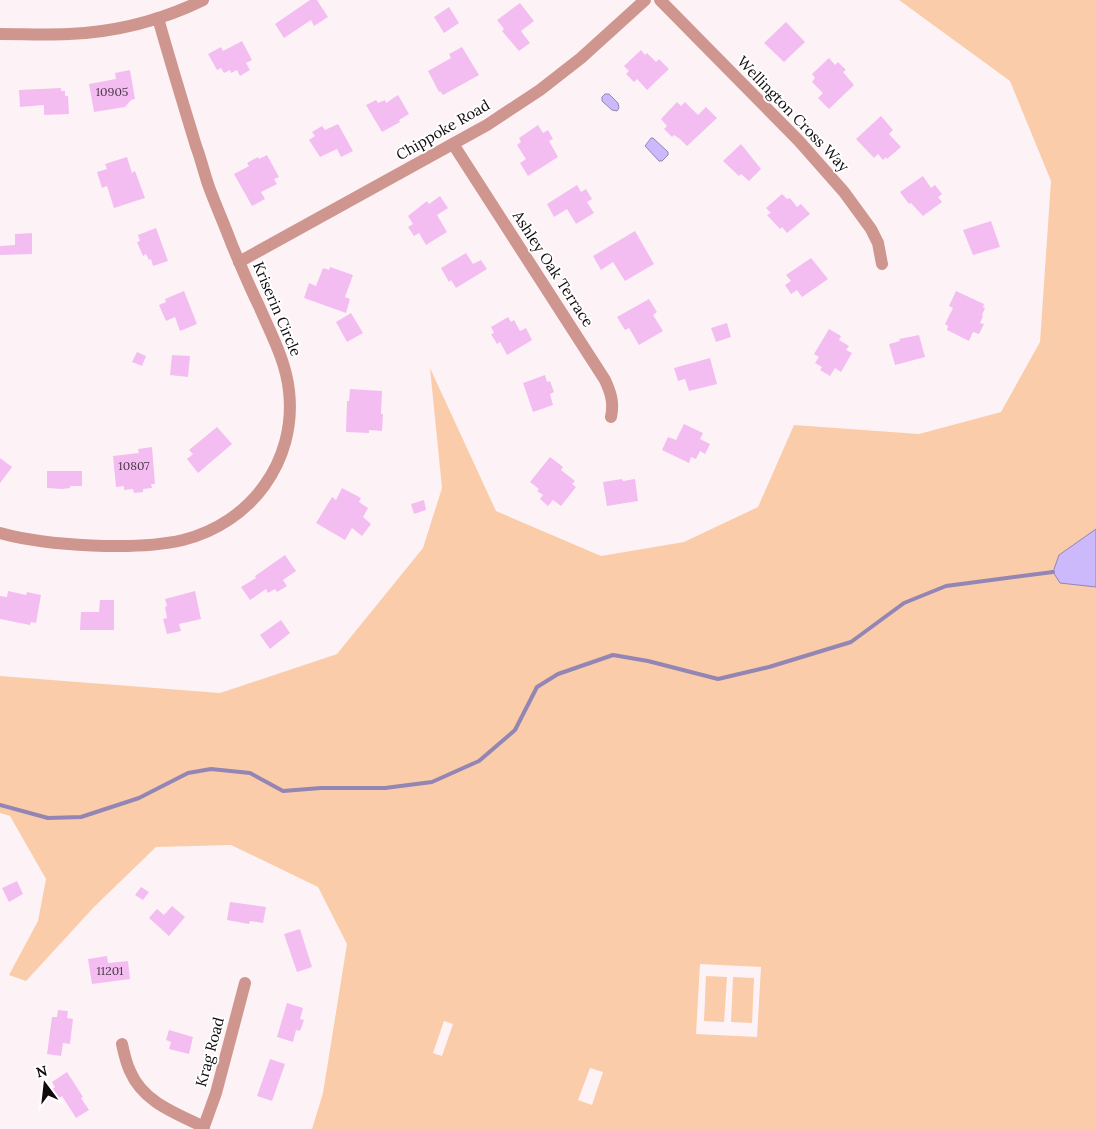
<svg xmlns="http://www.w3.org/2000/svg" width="1096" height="1129" viewBox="0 0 1096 1129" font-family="Lora,serif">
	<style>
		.green { fill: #facca9; fill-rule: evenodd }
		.water { fill: #cbb9fb; stroke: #9385b4 }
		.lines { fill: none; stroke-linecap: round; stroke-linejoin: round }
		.stream { stroke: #9385b4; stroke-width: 4 }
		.building { fill: #f4bdf2 }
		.minor { stroke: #ce968e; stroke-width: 12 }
		.labels { text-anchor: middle; stroke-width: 4; stroke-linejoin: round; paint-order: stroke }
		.number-label { font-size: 12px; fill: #4a3846 }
		.street-label { font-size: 15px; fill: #110b0d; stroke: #fff }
	</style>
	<rect width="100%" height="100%" fill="#fdf3f6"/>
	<g class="green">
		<path d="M 899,0 L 1096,0 L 1096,1129 L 312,1129 L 323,1093 L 347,944 L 318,887 L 231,845 L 156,847 L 94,907 L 26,981 L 9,975 L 38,921 L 46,879 L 10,816 L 0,813 L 0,676 L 220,693 L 337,654 L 423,548 L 442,488 L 430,368 L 496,511 L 601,556 L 684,542 L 758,507 L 794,425 L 919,434 L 1001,412 L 1040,342 L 1051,181 L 1010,81 ZM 700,964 L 761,967 L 757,1037 L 696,1034 ZM 444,1021 L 453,1024 L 442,1056 L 433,1053 ZM 590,1068 L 603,1072 L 592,1105 L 578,1100 Z"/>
		<polygon points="706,976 727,977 724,1022 704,1021"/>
		<polygon points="733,977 754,978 752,1023 731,1022"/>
	</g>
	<g class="water">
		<polygon points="605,94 609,94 618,103 619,108 617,111 612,110 602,101 602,97"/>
		<polygon points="651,138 653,138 668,152 668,155 662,161 659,161 645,146"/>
		<polygon points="1096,529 1096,587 1060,583 1053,572 1059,555"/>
	</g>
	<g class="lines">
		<polyline class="stream" points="0,805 48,818 81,817 139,798 188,773 211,769 250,773 283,791 321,788 385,788 432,782 479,761 515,730 537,687 558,674 613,655 648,661 718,679 769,667 851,642 904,603 946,586 1053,572"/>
	</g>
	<g class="building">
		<polygon points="310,0 317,0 328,17 314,26 311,20 284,38 275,24"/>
		<polygon points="520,3 534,21 521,31 530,43 519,51 502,31 504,29 497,20"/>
		<polygon points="449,7 459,23 444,33 434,17"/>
		<polygon points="786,22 805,42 784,62 764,43"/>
		<polygon points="242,41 252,60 246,63 250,70 240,76 237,70 231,73 230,70 224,73 221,68 217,70 208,54 221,47 223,51"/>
		<polygon points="462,47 479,75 443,95 440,91 439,92 428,71 451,58 449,54"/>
		<polygon points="641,50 645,55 647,53 656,62 659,59 669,69 647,90 637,79 634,82 626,74 629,71 624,66"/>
		<polygon points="829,58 835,65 838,62 846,70 843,72 854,85 829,109 818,98 823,93 812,82 815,78 812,74"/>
		<polygon points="130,70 135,99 131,100 125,107 94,112 89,84 116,79 115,73"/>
		<polygon points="61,88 61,91 65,91 65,96 68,96 69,114 44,115 44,105 20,107 19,90"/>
		<polygon points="398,95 409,114 399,120 400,122 382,132 366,105 376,100 378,103 385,100 386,103"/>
		<polygon points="677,102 681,106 685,102 698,115 706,107 717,118 687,146 680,139 674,135 672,137 664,129 667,126 661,119"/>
		<polygon points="881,116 893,130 889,134 901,147 887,159 886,157 883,160 878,154 874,158 856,139"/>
		<polygon points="338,124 353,151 341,157 337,149 320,157 309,140 315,136 312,132 322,126 325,130"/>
		<polygon points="538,125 543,133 548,130 553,139 549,141 558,157 528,176 520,163 526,159 517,145 521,142 519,138"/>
		<polygon points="741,144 761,169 749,181 741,174 739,176 723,161"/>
		<polygon points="267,155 279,177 274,179 277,184 261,192 265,199 252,206 234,174 249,166 247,163 258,157 259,159"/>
		<polygon points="127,157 132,173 135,171 145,198 114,208 107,186 102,188 97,172 107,169 105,164"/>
		<polygon points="923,176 931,188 935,185 942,194 938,197 942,202 923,216 911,203 909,204 900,192"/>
		<polygon points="577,185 581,192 586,189 592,199 587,202 594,213 576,224 567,209 554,217 547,204"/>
		<polygon points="782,194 787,199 790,198 797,207 801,204 810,214 787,233 782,227 780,229 767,215 771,213 766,208"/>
		<polygon points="440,196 448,208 437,215 447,232 426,245 419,233 414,236 408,227 413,224 408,216 427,201 429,204"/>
		<polygon points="991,221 1000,247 973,255 963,230"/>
		<polygon points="156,228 168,261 153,266 151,259 149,260 146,254 143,256 137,242 140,241 138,235"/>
		<polygon points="635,231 654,264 625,281 613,262 601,270 593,256"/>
		<polygon points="32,233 32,254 0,255 0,246 15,245 15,234"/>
		<polygon points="466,253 473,264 481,260 487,269 456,288 451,280 449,282 441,268"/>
		<polygon points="811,258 828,279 802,297 797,290 791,294 785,285 791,281 786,275"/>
		<polygon points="330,267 353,275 345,297 350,299 346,313 304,298 309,283 316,286 323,268 329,270"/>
		<polygon points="184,291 197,324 180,331 175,317 166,321 159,305 166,302 165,299"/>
		<polygon points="956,291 984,304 983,307 985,308 982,315 983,316 980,323 984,324 979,334 973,332 969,341 947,330 948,326 945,324 953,308 949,306"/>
		<polygon points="649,299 657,312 653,315 663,331 639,345 629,328 625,330 617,317"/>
		<polygon points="351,313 363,333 347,342 336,322"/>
		<polygon points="508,317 511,322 514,320 520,331 526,328 532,340 507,355 500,342 497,344 491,334 494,333 491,327"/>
		<polygon points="727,323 731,337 716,342 711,328"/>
		<polygon points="829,329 841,336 839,340 849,346 846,350 852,353 841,372 835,368 830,376 820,370 822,367 815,363 819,357 814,354"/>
		<polygon points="919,335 925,357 895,365 889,344 900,341 899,339"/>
		<polygon points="137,352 146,356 142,366 132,362"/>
		<polygon points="172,355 190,356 188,377 170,375"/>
		<polygon points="710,358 717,384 689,391 685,379 678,381 674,368"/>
		<polygon points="545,375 547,382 550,381 554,392 550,394 553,405 533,412 523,383"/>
		<polygon points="350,389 382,391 381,414 383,414 382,431 369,430 369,433 346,432 347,401 349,401"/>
		<polygon points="684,424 703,433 700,439 710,444 705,454 700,451 696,459 691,457 689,463 662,450 668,437 676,440"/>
		<polygon points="217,427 232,444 198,473 187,459 193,454 189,450"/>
		<polygon points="152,447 155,484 151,484 152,488 143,489 143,492 134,493 133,489 124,490 124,486 116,487 113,456 139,453 138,449"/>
		<polygon points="550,457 563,467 561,470 575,481 572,484 576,487 561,506 553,500 548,506 540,499 543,495 537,491 539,489 530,482"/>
		<polygon points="0,458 12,467 0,483"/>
		<polygon points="47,471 82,471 82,486 70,486 70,488 62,489 47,488"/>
		<polygon points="622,479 623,481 635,479 638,501 607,506 603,482"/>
		<polygon points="342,488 361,498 359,502 368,508 363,517 371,524 362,536 352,528 345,540 316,523 332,497 336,500"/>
		<polygon points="424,500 426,510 414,514 411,504"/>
		<polygon points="285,555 296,571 283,580 287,586 277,592 275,589 268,593 266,589 250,600 241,587 256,578 255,576"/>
		<polygon points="8,591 26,595 27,592 41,595 36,623 31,622 30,625 0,619 0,596 7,597"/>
		<polygon points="195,591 201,619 179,624 181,631 167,634 163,619 167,618 165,607 167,606 165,599"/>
		<polygon points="100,600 114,600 114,630 80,630 81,612 99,612"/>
		<polygon points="281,620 290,633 270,649 260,635"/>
		<polygon points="17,881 23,894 9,902 2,888"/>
		<polygon points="141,887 149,892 143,900 135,895"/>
		<polygon points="230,902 266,907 263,923 250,921 249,924 227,920"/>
		<polygon points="172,906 185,917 169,936 149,918 157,909 164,915"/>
		<polygon points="300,929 312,967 297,972 284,934"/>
		<polygon points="107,956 108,963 128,961 130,979 92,984 88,959"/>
		<polygon points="287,1003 303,1008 300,1019 304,1020 300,1031 296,1030 293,1042 277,1037"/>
		<polygon points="58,1010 68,1011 67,1018 73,1019 70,1044 63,1043 61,1056 47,1054 52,1017 57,1017"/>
		<polygon points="169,1030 193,1037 189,1054 169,1049 171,1042 166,1040"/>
		<polygon points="270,1059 285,1064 272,1101 257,1096"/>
		<polygon points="67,1072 83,1097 81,1098 89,1110 76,1118 62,1096 56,1100 50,1091 55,1087 52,1082"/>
	</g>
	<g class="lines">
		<g class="minor">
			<polyline points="660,0 799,141 844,192 871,229 878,243 882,264"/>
			<path d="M 0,34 C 23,34 46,35 69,34 C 115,32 162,20 203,0"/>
			<path d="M 453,144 L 605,380 C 611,393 614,403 611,417"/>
			<polyline points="239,262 487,125 540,90 581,58 645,0"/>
			<path d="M 0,533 C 47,546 136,551 183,540 C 251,523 297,461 289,391 C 286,361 271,334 259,306 C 249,286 241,266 232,245 C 225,226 216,206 209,187 C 204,173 201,159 196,146 C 183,103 170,61 158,18"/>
			<path d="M 122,1044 C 124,1053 126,1063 130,1071 C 143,1102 175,1113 204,1127"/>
			<polyline points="203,1129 216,1093 245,983"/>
		</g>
	</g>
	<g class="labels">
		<g class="number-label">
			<text x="112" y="96">10905</text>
			<text x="134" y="470">10807</text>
			<text x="110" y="975">11201</text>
		</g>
		<g class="street-label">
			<text transform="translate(793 114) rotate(46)" y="5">Wellington Cross Way</text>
			<text transform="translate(443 130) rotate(-30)" y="5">Chippoke Road</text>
			<text transform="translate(553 269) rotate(57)" y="5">Ashley Oak Terrace</text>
			<text transform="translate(277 309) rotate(67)" y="5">Kriserin Circle</text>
			<text transform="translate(210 1052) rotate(-75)" y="5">Krag Road</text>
		</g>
	</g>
	<g transform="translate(45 1084) rotate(345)" stroke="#ffffff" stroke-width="4" paint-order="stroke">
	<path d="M0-4L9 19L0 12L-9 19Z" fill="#110b0d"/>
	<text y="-8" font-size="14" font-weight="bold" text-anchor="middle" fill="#110b0d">N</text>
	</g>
</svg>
